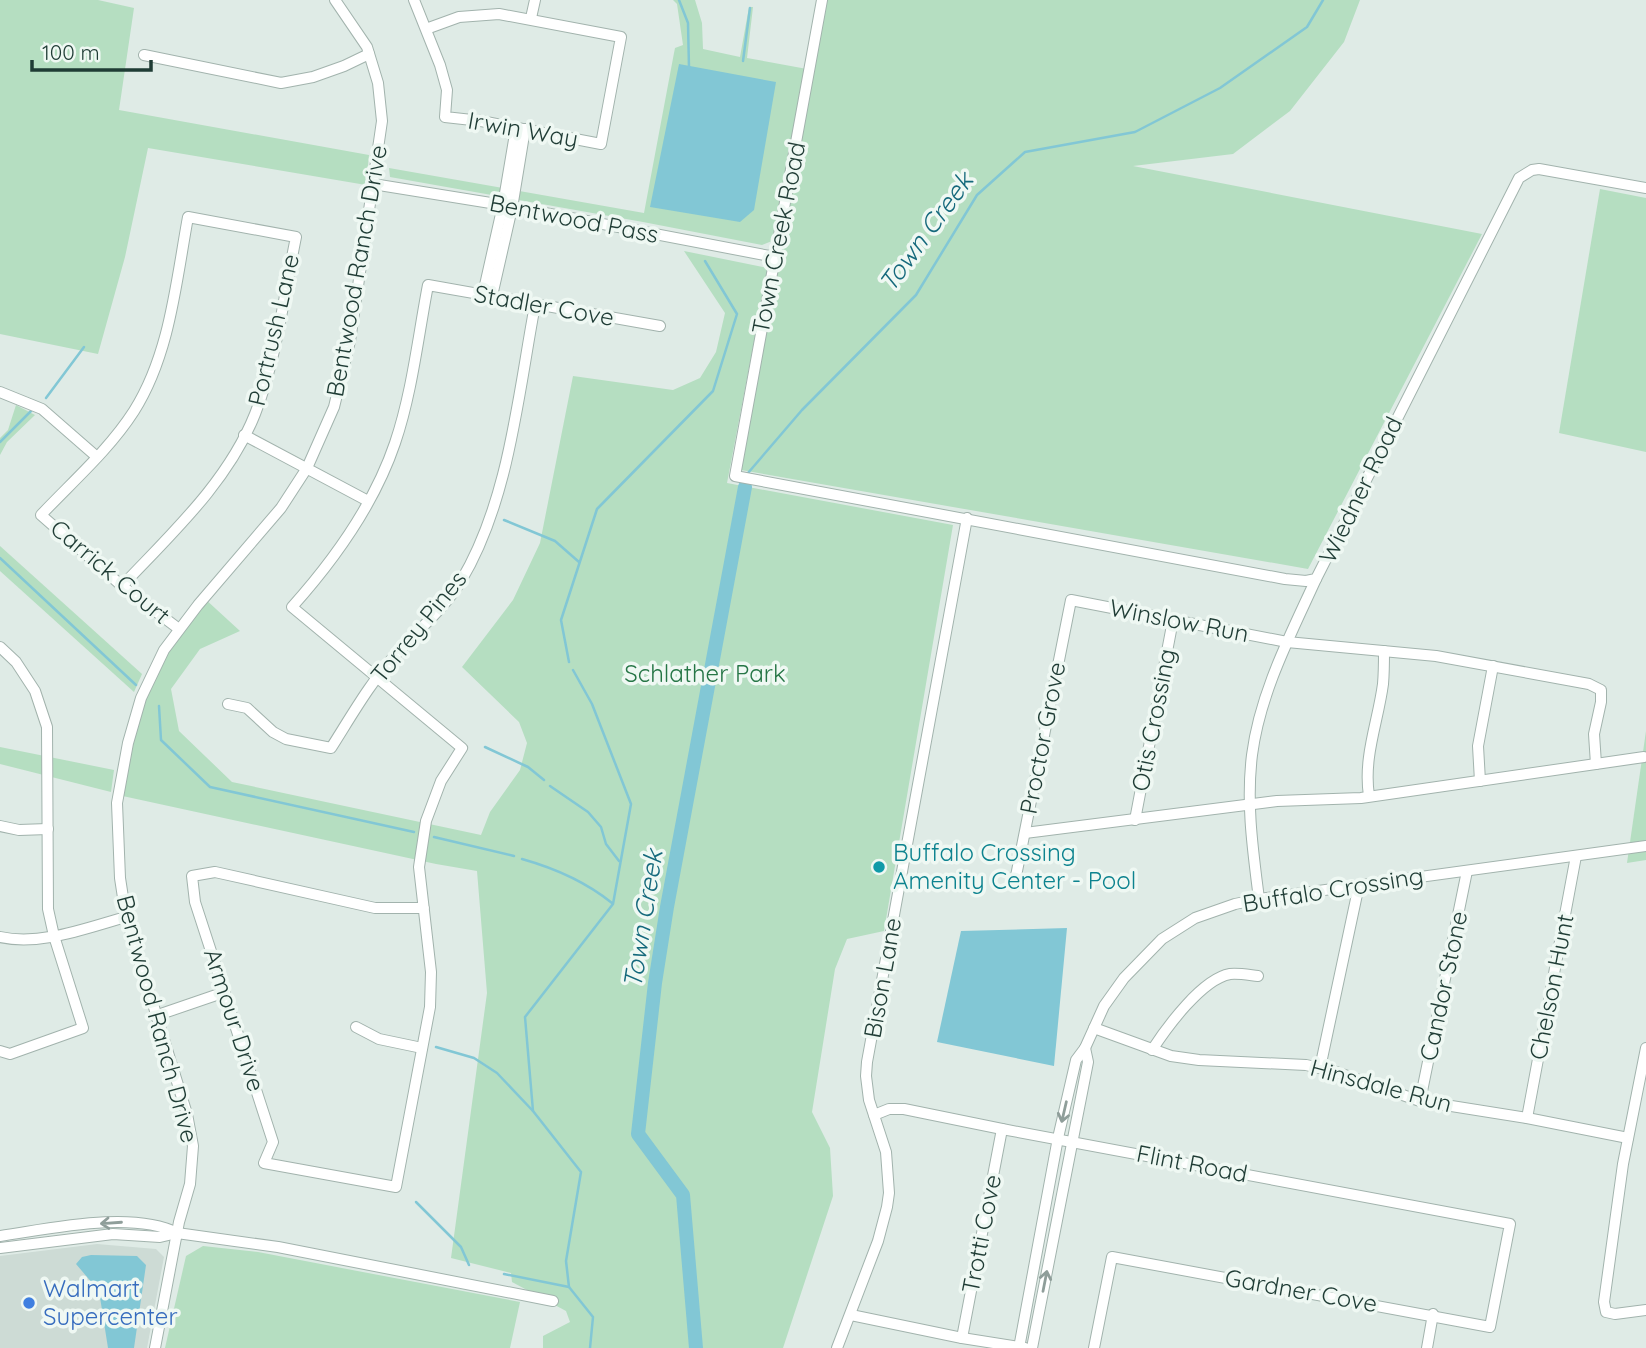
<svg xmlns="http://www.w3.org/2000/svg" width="1646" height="1348" viewBox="0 0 1646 1348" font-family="Quicksand,sans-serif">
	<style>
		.built { fill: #cddbd5 }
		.green { fill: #b5dec1 }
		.water { fill: #82c7d5 }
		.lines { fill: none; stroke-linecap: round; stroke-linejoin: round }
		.stream { stroke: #82c7d5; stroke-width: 2.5 }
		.river { stroke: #82c7d5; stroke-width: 14 }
		.minor-casing { stroke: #a2b3ad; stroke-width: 12 }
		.minor { stroke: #fff; stroke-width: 10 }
		.oneway { stroke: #8f9e9a }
		.culture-dot { fill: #0f9aa8; stroke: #eff8f3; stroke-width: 2.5 }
		.shop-dot { fill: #3f7fe0; stroke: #eff8f3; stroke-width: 2.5 }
		.labels { text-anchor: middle; stroke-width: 7; stroke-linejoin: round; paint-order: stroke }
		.street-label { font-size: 24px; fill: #1f3c35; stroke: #eff8f3 }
		.park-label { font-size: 24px; fill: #267646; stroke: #eff8f3 }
		.culture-label { font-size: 24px; fill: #0d838f; stroke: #eff8f3; text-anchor: start }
		.shop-label { font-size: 24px; fill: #366cbe; stroke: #eff8f3; text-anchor: start }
		.water-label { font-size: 26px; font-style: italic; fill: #15697c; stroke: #eff8f3 }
	</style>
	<rect width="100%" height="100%" fill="#dfebe6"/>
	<polygon class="built" points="97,1244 156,1249 164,1257 147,1348 0,1348 0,1256"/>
	<g class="green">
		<polygon points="0,0 98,0 134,8 119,110 369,155 366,185 148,148 125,257 98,354 0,334"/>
		<polygon points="673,0 695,0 702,23 703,49 740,57 749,7 753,7 747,58 807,69 772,241 762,245 643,222 390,177 389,168 644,213 674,53 675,48 683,45 677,4"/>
		<polygon points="826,0 1360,0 1344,42 1290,111 1233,154 1133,166 1482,234 1308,569 741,470"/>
		<polygon points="1600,189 1646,198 1646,452 1559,433"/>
		<polygon points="684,251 768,268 727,483 953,525 884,931 847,939 835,969 812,1112 830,1148 833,1196 783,1348 543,1348 543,1336 570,1322 566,1311 512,1282 511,1273 451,1258 487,993 477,871 436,864 118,795 128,743 164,650 204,598 240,631 200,649 171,689 179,731 232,782 481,835 490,812 520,770 527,743 519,722 462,667 513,600 540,543 573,376 673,390 700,378 716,352 725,313"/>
		<polygon points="16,405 35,415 7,442 0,455 0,438 8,430"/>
		<polygon points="0,546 142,674 134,692 0,571"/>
		<polygon points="1646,731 1646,860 1627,863"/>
		<polygon points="0,747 114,770 111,792 0,764"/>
		<polygon points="203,1246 258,1252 520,1302 510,1348 165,1348 186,1256"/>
	</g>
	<g class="water">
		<polygon points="679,64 776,82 754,210 740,222 650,207"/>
		<polygon points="1067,928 1054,1066 937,1042 961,931"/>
		<polygon points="91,1255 137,1256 146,1265 134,1348 108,1348 99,1291 76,1264 82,1257"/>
	</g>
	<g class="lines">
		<g class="stream">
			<polyline points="679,0 688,23 689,68"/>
			<polyline points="743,61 750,8"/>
			<polyline points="46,398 84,347"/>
			<polyline points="0,442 31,411"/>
			<polyline points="748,473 802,410 916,295 977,195 1025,152 1135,132 1220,88 1307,27 1323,0"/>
			<polyline points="504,520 555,541 579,562"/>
			<polyline points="0,558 136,685"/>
			<polyline points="569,662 561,620 597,509 713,391 737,314 705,261"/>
			<polyline points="573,670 592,704 631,804 613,904 525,1017 533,1111 581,1172 566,1261 569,1287 593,1317 590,1348"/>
			<polyline points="159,706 161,740 210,787 414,832"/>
			<polyline points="485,747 528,767 544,780"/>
			<polyline points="550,786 588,812 601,827 606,844 619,861"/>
			<polyline points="434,837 514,856"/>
			<path d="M 522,859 C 554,868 586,882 612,903"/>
			<polyline points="436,1047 474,1058 497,1073 533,1111"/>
			<polyline points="416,1202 461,1247 469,1265"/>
			<polyline points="504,1274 569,1287"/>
		</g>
		<polyline class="river" points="696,1348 683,1195 638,1134 655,983 667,907 745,487"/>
		<g class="minor-casing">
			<g id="minor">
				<polyline points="414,0 440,65 447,90 445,117 481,121 601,144 621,37 499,14 459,17 426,29"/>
				<polyline points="822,0 735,476 1285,579 1306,581 1316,579 1519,178 1532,170 1539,169 1646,188"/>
				<polyline points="531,18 535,0"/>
				<polyline points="144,55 281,83 313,77 344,66 369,54"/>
				<polyline points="373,184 503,205 775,257"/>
				<polyline points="483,294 503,205 516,128"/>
				<polyline points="492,296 512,208 525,129"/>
				<polyline points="0,392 42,409 97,457"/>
				<polyline points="244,435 368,501"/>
				<path d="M 122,586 C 171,534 228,482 255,414 C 277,358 284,295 296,237 L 188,217 C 176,282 170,354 134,411 C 109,450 72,482 41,515 L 122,586 L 179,629"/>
				<polyline points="0,647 16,662 35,691 47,727 48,909 54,936 83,1028 10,1054 0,1051"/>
				<path d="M 228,704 L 247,708 L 273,732 L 286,739 L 331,748 C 352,715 371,681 398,652 C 420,628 444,609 461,581 C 509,501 518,395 535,305"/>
				<polyline points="1480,781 1478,746 1493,666"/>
				<path d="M 1369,796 C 1363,757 1378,722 1383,684 C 1384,673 1384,662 1384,651"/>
				<polyline points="1135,820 1173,620"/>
				<polyline points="0,826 19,830 48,829"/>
				<polyline points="1025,833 1277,801 1361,798 1644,757"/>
				<polyline points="1016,876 1071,600 1287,642 1436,656 1589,684 1601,690 1601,702 1594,734 1596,764"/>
				<path d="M 1259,899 C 1253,851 1246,804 1252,755 C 1260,693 1290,636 1316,579"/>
				<path d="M 424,908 L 375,908 L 215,872 L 192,876 L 195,902 L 273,1142 L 264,1163 L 396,1187 L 430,1007 L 431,972 L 419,867 L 426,821 L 441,781 L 462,748 L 292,607 C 335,559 374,505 395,443 C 412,393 418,337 428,285 L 660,326"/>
				<path d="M 0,937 C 41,946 86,928 126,917"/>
				<polyline points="155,1016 225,992"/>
				<polyline points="356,1027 379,1039 422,1048"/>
				<polyline points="1094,1028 1171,1056 1199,1060 1306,1065 1333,1071 1420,1101 1527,1118 1628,1138"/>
				<polyline points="1646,1048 1623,1164 1604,1302 1606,1312 1615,1314 1646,1310"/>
				<path d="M 1152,1050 C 1167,1027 1202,979 1230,974 C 1238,973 1249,975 1258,976"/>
				<polyline points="1320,1068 1359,885"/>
				<polyline points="1420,1101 1467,871"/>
				<polyline points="874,1115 889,1109 904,1109 1002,1129 1510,1224 1490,1327 1112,1257 1094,1348"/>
				<polyline points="1527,1118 1576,856"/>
				<path d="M 0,1236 C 49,1229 132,1210 177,1233"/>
				<polyline points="0,1248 113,1234 160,1237 177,1233 278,1247 553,1301"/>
				<polyline points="851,1315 962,1338 1025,1348"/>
				<polyline points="962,1338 1002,1129"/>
				<polyline points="155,1348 179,1222 190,1184 193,1146 187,1114 126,917 120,878 117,803 128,743 141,698 164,650 198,605 281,508 307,468 334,407 350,341 382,121 378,83 367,47 335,0"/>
				<polyline points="837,1348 878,1241 887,1207 889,1193 886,1152 869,1100 866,1076 867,1062 967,518"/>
				<polyline points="1019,1348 1058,1138 1076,1060 1085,1048 1104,1006 1124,978 1162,939 1195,918 1235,904 1259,899 1646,846"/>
				<polyline points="1032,1348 1088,1062 1085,1048"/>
				<polyline points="1427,1348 1433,1314"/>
			</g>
		</g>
		<use href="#minor" class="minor"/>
	</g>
	<defs><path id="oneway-shaft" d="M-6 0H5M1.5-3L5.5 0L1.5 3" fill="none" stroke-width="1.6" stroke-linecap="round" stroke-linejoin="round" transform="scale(1.75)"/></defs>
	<g class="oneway">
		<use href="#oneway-shaft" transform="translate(1064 1112) rotate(103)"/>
		<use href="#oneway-shaft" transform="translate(111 1223) rotate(176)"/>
		<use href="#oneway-shaft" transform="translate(1045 1281) rotate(-79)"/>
	</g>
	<circle class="culture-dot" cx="879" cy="867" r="7"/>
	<circle class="shop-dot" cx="29" cy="1303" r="7"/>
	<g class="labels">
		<g class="street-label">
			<text transform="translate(523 130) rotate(10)" y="8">Irwin Way</text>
			<text transform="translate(574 219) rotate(11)" y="8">Bentwood Pass</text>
			<text transform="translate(779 238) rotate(-79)" y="8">Town Creek Road</text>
			<text transform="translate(357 271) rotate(-80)" y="8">Bentwood Ranch Drive</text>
			<text transform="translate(544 306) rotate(10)" y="8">Stadler Cove</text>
			<text transform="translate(274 330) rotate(-77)" y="8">Portrush Lane</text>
			<text transform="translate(1361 490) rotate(-64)" y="8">Wiedner Road</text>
			<text transform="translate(110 572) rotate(40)" y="8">Carrick Court</text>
			<text transform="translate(1179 621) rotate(11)" y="8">Winslow Run</text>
			<text transform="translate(419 627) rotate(-51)" y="8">Torrey Pines</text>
			<text transform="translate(1154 720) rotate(-79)" y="8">Otis Crossing</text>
			<text transform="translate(1043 738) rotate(-79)" y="8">Proctor Grove</text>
			<text transform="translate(1333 890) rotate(-9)" y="8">Buffalo Crossing</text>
			<text transform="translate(883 978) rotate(-80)" y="8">Bison Lane</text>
			<text transform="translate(1444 986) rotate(-78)" y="8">Candor Stone</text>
			<text transform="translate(1552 987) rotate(-79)" y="8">Chelson Hunt</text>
			<text transform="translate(157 1019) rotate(75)" y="8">Bentwood Ranch Drive</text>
			<text transform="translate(234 1020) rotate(72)" y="8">Armour Drive</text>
			<text transform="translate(1381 1086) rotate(15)" y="8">Hinsdale Run</text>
			<text transform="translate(1192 1164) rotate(11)" y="8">Flint Road</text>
			<text transform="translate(982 1234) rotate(-79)" y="8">Trotti Cove</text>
			<text transform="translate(1301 1291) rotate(10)" y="8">Gardner Cove</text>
		</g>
		<g class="park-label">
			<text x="705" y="682">Schlather Park</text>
		</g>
		<g class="culture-label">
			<text x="893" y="861">Buffalo Crossing<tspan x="893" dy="28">Amenity Center - Pool</tspan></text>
		</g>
		<g class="shop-label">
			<text x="43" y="1297">Walmart<tspan x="43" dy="28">Supercenter</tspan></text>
		</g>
		<g class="water-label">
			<text transform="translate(926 232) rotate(-54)" y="9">Town Creek</text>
			<text transform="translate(643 919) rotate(-81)" y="9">Town Creek</text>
		</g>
	</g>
	<path d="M32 60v10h119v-10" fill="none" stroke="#1f3c35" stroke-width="3.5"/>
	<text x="42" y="60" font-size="21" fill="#1f3c35" stroke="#eff8f3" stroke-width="5" paint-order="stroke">100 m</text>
</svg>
